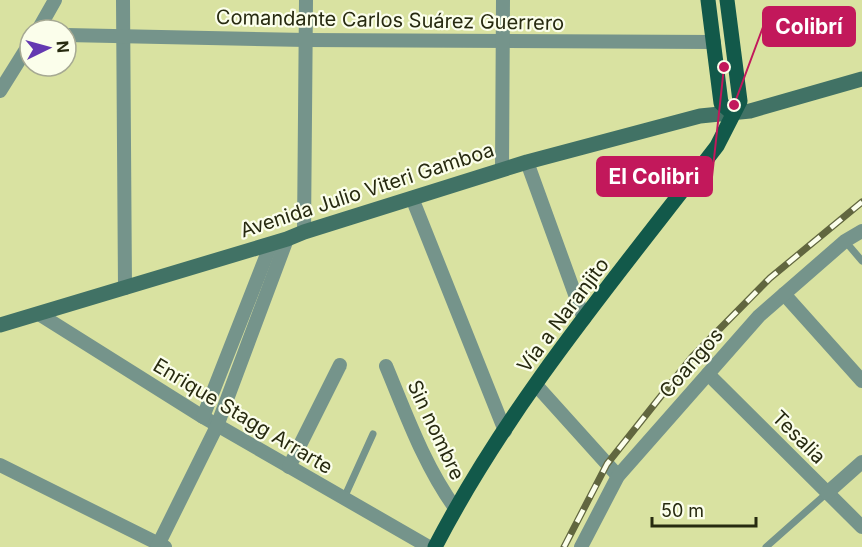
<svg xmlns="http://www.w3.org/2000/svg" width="862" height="547" viewBox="0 0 862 547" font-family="Inter,sans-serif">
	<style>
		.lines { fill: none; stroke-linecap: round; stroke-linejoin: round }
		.lane { stroke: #75948b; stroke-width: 7 }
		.street { stroke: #75948b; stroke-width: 14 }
		.secondary { stroke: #417265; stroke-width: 15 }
		.primary { stroke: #12594a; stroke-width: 15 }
		.rail-casing { stroke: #61663f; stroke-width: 7 }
		.rail { stroke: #fbfeeb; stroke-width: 4.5; stroke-dasharray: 14; stroke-linecap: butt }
		.labels { text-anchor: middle; stroke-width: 4.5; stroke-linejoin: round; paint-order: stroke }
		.street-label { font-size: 20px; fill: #272a10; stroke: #fbfeeb }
		.leader { fill: none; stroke: #c2185b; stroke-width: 2 }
		.callout-dot { fill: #c2185b; stroke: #fbfeeb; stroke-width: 2 }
		.callout { fill: #c2185b; stroke: #c2185b; stroke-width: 2 }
		.callout-label { font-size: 21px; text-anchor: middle; font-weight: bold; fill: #fff }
	</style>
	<rect width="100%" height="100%" fill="#d9e2a1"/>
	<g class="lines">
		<g class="lane">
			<polyline points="845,241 862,261"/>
			<polyline points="344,498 373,434"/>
			<polyline points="766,547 827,493"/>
		</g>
		<g class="street">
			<polyline points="123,0 125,288"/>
			<polyline points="38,30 55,0"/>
			<polyline points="66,35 306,40 714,42"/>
			<polyline points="0,91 30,43"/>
			<polyline points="527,162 584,319"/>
			<polyline points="502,169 503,0"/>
			<polyline points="412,198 505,431"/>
			<polyline points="304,232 306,0"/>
			<polyline points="784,294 862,381"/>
			<polyline points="39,314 203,417 429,547"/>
			<path d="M 386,366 C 406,414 424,465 455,508"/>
			<polyline points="708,374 862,527"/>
			<polyline points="536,385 618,476"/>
			<polyline points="203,417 271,244"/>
			<polyline points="0,465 165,547"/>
			<polyline points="289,467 340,365"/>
			<polyline points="827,493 862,462"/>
			<polyline points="157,547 217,426 287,239"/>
			<polyline points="581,547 618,476 759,316 845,241 862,231"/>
		</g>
		<polyline class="secondary" points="0,325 287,239 304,232 527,162 700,116 750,111 862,79"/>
		<g class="primary">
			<polyline points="708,0 721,103 733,114"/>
			<path d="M 435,547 C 510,402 618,275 717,146 L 740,101 L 727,0"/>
		</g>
		<g class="rail-casing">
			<polyline id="rail" points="564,547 607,464 692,357 770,278 862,202"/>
		</g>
		<use href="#rail" class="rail"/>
	</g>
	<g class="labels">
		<g class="street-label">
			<text transform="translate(390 20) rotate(1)" y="7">Comandante Carlos Suárez Guerrero</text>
			<text transform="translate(367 190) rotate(-18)" y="7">Avenida Julio Viteri Gamboa</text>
			<text transform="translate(563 315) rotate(-53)" y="7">Vía a Naranjito</text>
			<text transform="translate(691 363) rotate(-49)" y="7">Coangos</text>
			<text transform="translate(243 416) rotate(31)" y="7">Enrique Stagg Arrarte</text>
			<text transform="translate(436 430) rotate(65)" y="7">Sin nombre</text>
			<text transform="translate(799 437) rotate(45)" y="7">Tesalia</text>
		</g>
	</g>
	<path class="leader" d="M734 105L763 27M724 67L712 177"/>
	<g class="callout-dot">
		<circle cx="734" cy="105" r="6"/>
		<circle cx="724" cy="67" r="6"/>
	</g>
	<g class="callout">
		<rect x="763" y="7" width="92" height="39" rx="6"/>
		<rect x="597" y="157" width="115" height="39" rx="6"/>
	</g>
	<g class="callout-label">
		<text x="809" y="34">Colibrí</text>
		<text x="654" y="184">El Colibri</text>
	</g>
	<g transform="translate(48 48) rotate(85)"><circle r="28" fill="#fbfeeb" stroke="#a6a993" stroke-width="1.5"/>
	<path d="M0-4.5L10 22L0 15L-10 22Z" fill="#6439b1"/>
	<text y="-9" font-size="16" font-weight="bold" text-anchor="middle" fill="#272a10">N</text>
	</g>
	<path d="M652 517v9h104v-9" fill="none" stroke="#272a10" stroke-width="3"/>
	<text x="661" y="517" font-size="18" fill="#272a10" stroke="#fbfeeb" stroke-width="4.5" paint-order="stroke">50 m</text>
</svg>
